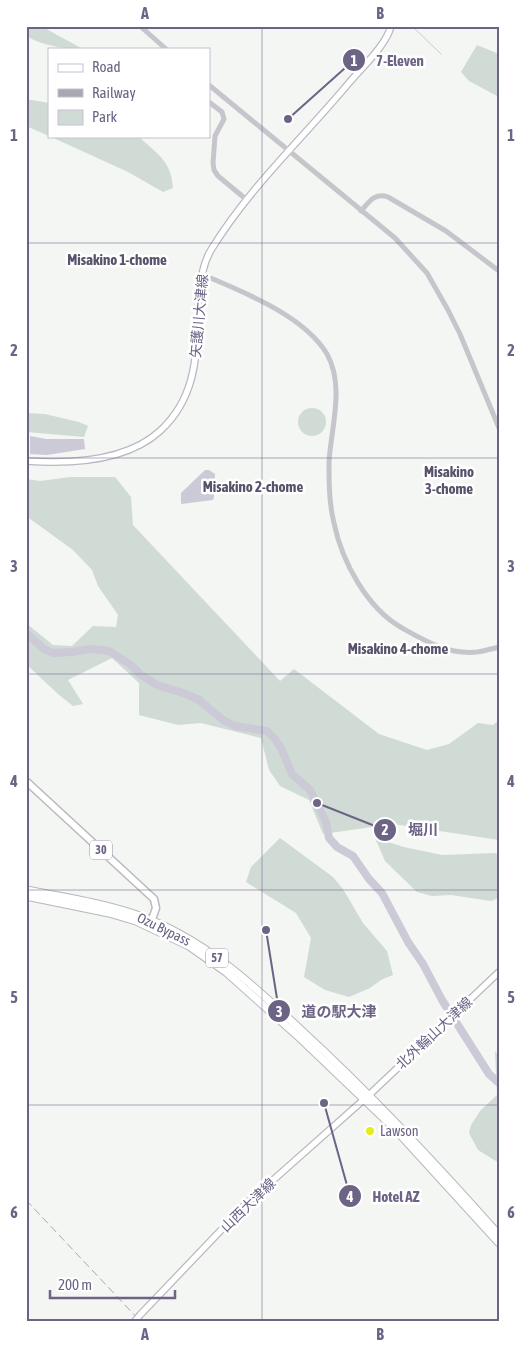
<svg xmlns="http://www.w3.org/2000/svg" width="525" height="1348" viewBox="0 0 525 1348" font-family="'Asap Condensed','Noto Sans JP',sans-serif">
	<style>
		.green { fill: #d1dbd6 }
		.water { fill: #cbcad6 }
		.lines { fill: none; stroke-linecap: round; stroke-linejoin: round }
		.stream { stroke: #cbcad6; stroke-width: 1 }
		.river { stroke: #cbcad6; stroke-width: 8 }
		.secondary-casing { stroke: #bab7c1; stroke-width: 8 }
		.primary-casing { stroke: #bab8c0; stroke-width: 9 }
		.trunk-casing { stroke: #b9b7be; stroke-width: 9 }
		.tertiary { stroke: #c7c5cc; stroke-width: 5 }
		.secondary { stroke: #fff; stroke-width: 5.5 }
		.primary { stroke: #fff; stroke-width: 6 }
		.trunk { stroke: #fff; stroke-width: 7 }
		.rail { stroke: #aaa7b2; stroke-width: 1; stroke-dasharray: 8 4; stroke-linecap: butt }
		.secondary-bridge-casing { stroke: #bab7c1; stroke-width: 8; stroke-linecap: butt }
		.secondary-bridge { stroke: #fff; stroke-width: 5.5 }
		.grid { fill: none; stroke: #6c6385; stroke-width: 1; stroke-opacity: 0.55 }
		.poi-dot { fill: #e4ec1c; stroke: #fff; stroke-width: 2 }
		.labels { text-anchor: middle; stroke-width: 5; stroke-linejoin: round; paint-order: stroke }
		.shield { fill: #fff; stroke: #9892aa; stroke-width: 1 }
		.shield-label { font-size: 12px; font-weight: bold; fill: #6c6385 }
		.street-label { font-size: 14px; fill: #6c6385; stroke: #fff }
		.poi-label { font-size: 14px; fill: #6c6385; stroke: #fff; text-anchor: start }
		.neighbourhood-label { font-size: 15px; font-weight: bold; fill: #58526a; stroke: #fff }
		.leader { fill: none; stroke: #6c6385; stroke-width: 2 }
		.callout-dot { fill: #6c6385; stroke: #fff; stroke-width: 2 }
		.mark-label { font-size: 15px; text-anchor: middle; font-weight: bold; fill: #fff }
		.callout-label { font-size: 15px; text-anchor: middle; font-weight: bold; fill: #6c6385; stroke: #fff; stroke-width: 5; stroke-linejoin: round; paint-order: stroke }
		.neatline { fill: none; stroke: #6c6385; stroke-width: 2 }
		.grid-label { font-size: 16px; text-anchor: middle; font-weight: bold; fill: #6c6385 }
	</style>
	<rect width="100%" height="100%" fill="#f3f6f2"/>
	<g class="green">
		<path d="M 26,26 L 44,26 L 48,30 L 83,49 C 64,49 44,46 26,36 Z"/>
		<polygon points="477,45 499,54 499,97 469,81 461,72"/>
		<polygon points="26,99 49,103 49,136 26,126"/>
		<path d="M 49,136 L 138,136 C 157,154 171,160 173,188 L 163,192 L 128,172 Z"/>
		<circle cx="312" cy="422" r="14"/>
		<polygon points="26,413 45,414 79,422 88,426 84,437 26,432"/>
		<polygon points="70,477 115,477 131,497 133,525 280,681 294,669 379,734 427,750 449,744 478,723 493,725 499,720 499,840 393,824 323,834 309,800 280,786 269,770 261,738 201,723 178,725 139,715 139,683 112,658 68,680 83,704 73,706 58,694 26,664 26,623 53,645 72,646 93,626 116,627 118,615 98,586 92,570 73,550 26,516 26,479 40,481"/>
		<polygon points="280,838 333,877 343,889 363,923 387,951 393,975 381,980 370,988 349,997 325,990 304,977 311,938 296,913 246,882 251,867"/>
		<polygon points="375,838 404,847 442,855 495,853 499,856 499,898 491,901 451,895 432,896 417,892 385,861"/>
		<polygon points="495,1051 499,1056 499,1163 478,1150 469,1133 471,1125 480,1111 497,1095"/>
	</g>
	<g class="water">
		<polygon points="30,436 46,439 84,439 85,449 47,455 30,454"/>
		<polygon points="205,470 209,470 215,474 214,497 213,500 181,504 181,493"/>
	</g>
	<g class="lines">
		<polyline class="stream" points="412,26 441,54"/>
		<polyline class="river" points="26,633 44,649 53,653 72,652 90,649 109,651 131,665 141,675 157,685 186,694 199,700 223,720 235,726 267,731 275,739 281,748 292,774 310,790 326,822 329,838 337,847 353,856 369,879 382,893 408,942 423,964 442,1000 489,1074 499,1083"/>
		<g class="secondary-casing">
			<g id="secondary">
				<path d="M 26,461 C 69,464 126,462 160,431 C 200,394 196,348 199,298 C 201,281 202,265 211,250 C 248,189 302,139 348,84 C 361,68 386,46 391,26"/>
				<polyline points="140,1315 245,1205 369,1095 499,972"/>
			</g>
		</g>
		<g class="primary-casing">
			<polyline id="primary" points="26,781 154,899 156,908 150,925"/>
		</g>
		<g class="trunk-casing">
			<g id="trunk">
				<path d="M 26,890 C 63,897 101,903 137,915 C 202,937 253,985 302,1031 C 372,1095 436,1164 499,1235"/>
				<polyline points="26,896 109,913 136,921 189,946 226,972 301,1039 395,1129 499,1243"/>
			</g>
		</g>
		<g class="tertiary">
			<polyline points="140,26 166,49"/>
			<polyline points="209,85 395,238 427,273 448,310 460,334 499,428"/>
			<polyline points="209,102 222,112 224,119 215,136 213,163 214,170 218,176 247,200"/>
			<path d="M 361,211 C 369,202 375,192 388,197 L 446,231 L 499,271"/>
			<path d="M 201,274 C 241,291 304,315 327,354 C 345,386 331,428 329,462 C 329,482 329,503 334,523 C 342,562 367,608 402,628 C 425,641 449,655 477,652 C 484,651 491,649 499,647"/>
		</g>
		<use href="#secondary" class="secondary"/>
		<use href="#primary" class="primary"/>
		<use href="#trunk" class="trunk"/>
		<polyline class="rail" points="26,1200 141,1322"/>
		<g class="secondary-bridge-casing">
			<polyline id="secondary-bridge" points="134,1322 140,1315"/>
		</g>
		<use href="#secondary-bridge" class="secondary-bridge"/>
	</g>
	<path class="grid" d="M 262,26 L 262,1322M 26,243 L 499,243M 26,458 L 499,458M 26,674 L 499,674M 26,890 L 499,890M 26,1105 L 499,1105"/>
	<circle class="poi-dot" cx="370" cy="1131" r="5"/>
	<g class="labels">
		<g class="shield">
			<rect x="90" y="840.5" width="22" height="19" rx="4"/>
			<rect x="206" y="948.5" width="22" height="19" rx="4"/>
		</g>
		<g class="shield-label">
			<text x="101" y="854">30</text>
			<text x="217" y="962">57</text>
		</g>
		<g class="street-label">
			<text transform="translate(199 316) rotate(-85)" y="5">矢護川大津線</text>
			<text transform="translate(164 929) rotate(26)" y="5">Ozu Bypass</text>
			<text transform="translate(434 1033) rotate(-43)" y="5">北外輪山大津線</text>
			<text transform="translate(248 1205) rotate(-44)" y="5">山西大津線</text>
		</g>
		<g class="poi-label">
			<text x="380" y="1136">Lawson</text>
		</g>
		<g class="neighbourhood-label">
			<text x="117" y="265">Misakino 1-chome</text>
			<text x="449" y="477">Misakino<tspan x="449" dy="17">3-chome</tspan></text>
			<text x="253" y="492">Misakino 2-chome</text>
			<text x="398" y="654">Misakino 4-chome</text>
		</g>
	</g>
	<path class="leader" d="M288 119L354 60M317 803L385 830M266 930L279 1011M324 1103L350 1196"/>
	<g class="callout-dot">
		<circle cx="288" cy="119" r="5"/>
		<circle cx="317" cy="803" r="5"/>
		<circle cx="266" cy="930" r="5"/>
		<circle cx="324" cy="1103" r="5"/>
		<circle cx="354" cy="60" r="12"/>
		<circle cx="385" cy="830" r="12"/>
		<circle cx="279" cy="1011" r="12"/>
		<circle cx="350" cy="1196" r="12"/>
	</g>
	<g class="mark-label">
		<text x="354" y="66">1</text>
		<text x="385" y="835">2</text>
		<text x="279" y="1017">3</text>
		<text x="350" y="1202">4</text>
	</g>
	<g class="callout-label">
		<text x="400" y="66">7-Eleven</text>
		<text x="423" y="835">堀川</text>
		<text x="339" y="1017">道の駅大津</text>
		<text x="396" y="1202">Hotel AZ</text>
	</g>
	<rect width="525" height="1348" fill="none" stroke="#ffffff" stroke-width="55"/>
	<rect x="48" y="48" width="162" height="90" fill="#ffffff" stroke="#c4c1ce"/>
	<rect x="58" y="64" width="25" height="8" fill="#ffffff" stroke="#c4c1ce"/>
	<text x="92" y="72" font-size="15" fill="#6c6385">Road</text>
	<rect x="58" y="89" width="25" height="8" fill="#aaa7b2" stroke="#c4c1ce"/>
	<text x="92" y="98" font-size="15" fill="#6c6385">Railway</text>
	<rect x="58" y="110" width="25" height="15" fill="#d1dbd6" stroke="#c4c1ce"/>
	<text x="92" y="122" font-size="15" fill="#6c6385">Park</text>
	<path d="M50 1290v8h125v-8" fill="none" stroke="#6c6385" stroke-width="2.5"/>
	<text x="58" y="1290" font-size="15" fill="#6c6385" stroke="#ffffff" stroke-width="4" paint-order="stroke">200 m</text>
	<rect x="28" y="28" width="470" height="1292" class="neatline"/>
	<g class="grid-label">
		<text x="145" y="19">A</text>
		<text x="380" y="19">B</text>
		<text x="14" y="141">1</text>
		<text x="511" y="141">1</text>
		<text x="14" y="356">2</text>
		<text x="511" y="356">2</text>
		<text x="14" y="572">3</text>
		<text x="511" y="572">3</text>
		<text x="14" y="787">4</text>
		<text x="511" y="787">4</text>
		<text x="14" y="1003">5</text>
		<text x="511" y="1003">5</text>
		<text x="14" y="1218">6</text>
		<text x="511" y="1218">6</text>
		<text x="145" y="1340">A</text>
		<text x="380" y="1340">B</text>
	</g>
</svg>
